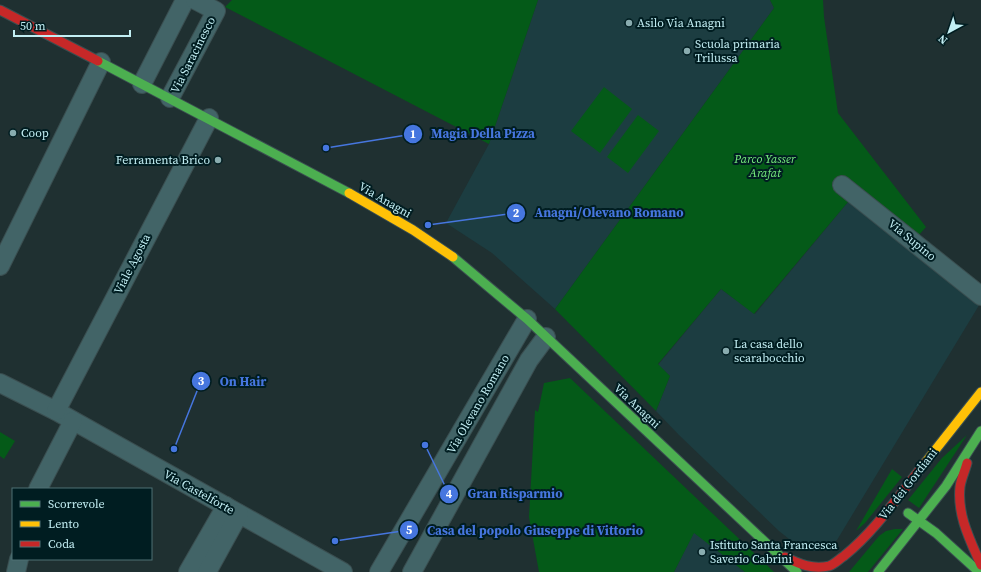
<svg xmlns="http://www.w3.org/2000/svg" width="981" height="572" viewBox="0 0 981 572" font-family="'Source Serif 4',serif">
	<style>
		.built { fill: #1c3d41 }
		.green { fill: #045a18 }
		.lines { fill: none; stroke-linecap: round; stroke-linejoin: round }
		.street-casing { stroke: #3a4e50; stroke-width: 20 }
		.fast-casing { stroke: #3a4e50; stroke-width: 11 }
		.slow-casing { stroke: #3a4e50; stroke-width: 11 }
		.jam-casing { stroke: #3a4e50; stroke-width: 11 }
		.street { stroke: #426467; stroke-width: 18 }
		.fast { stroke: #4caf50; stroke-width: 9 }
		.slow { stroke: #ffc107; stroke-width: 9 }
		.jam { stroke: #c62828; stroke-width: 9 }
		.poi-dot { fill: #89acaf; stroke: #001d21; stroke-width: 1.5 }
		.labels { text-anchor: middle; stroke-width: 4; stroke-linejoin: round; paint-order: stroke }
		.poi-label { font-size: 12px; fill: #c2eef3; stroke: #001d21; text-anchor: start }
		.street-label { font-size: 12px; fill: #c2eef3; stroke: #001d21 }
		.park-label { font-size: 12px; font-style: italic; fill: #78ef7e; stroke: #001d21 }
		.leader { fill: none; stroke: #4676df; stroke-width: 1.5 }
		.callout-dot { fill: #4676df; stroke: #001d21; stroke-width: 1.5 }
		.mark-label { font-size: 12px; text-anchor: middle; font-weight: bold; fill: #fff }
		.callout-label { font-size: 13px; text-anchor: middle; font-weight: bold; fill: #4676df; stroke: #001d21; stroke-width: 4; stroke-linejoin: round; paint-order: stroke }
	</style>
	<rect width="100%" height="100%" fill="#1f3031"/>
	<g class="built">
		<polygon points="538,0 770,0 774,8 555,309 492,253 446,223 489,144"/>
		<polygon points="848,202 910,245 981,302 837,540 825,549 815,551 803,550 779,531 679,435 656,411 670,376 658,365 721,289 755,314"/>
		<polygon points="694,532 745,572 674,572"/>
	</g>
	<g class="green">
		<polygon points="232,0 538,0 489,144 225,7"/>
		<polygon points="770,0 823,0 824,17 838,113 926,227 910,245 848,202 754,314 721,289 658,364 670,376 656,411 555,309 774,8"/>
		<polygon points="604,87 632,109 600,153 571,131"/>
		<polygon points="638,115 659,131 628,173 607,157"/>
		<polygon points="570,378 774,572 745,572 694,533 674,572 539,572 529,517 535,410 538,412 544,383"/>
		<polygon points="0,432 15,441 4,459 0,456"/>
		<polygon points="967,435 919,508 908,500 942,458"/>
		<polygon points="892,469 902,477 865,523 856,531"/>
		<polygon points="895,529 903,529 868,572 849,572 879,536 886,531"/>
	</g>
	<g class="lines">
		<g class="street-casing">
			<g id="street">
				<polyline points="142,84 185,0"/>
				<polyline points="170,98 216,11 195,0"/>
				<polyline points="842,185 981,296"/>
				<polyline points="0,266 101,62"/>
				<polyline points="0,383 56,411 343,572"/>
				<polyline points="56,411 209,118"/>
				<polyline points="38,489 73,421"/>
				<polyline points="16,572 19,559"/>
				<polyline points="188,572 226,506"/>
				<polyline points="207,572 239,514"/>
				<polyline points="379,572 527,319"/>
				<polyline points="412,572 529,360 546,337"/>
			</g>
		</g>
		<g class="fast-casing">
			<g id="fast">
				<polyline points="98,61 349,193"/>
				<polyline points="453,257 527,319 797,572"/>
				<polyline points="908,513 936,533 979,572"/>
				<polyline points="878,572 946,486 981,431"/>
			</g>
		</g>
		<g class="slow-casing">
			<g id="slow">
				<polyline points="349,193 413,230 453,257"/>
				<polyline points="925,463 981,392"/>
			</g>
		</g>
		<g class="jam-casing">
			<g id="jam">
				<polyline points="0,10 98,61"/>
				<path d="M 967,463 C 965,471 961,479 960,487 C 957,515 970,540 981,565"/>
				<path d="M 785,557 C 799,564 813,570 829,566 C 835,564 839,559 844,556 C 876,530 899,495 925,463"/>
			</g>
		</g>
		<use href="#street" class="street"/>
		<use href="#fast" class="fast"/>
		<use href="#slow" class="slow"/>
		<use href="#jam" class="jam"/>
	</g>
	<g class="poi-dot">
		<circle cx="629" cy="23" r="4"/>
		<circle cx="687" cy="51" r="4"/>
		<circle cx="13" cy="133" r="4"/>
		<circle cx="218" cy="160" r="4"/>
		<circle cx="726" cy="351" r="4"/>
		<circle cx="702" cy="552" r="4"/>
	</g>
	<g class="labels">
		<g class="poi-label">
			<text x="637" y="27">Asilo Via Anagni</text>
			<text x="695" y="48">Scuola primaria<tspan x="695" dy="14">Trilussa</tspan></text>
			<text x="21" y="137">Coop</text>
			<text x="210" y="164" text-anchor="end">Ferramenta Brico</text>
			<text x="734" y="348">La casa dello<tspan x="734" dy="14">scarabocchio</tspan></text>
			<text x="710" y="549">Istituto Santa Francesca<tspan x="710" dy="14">Saverio Cabrini</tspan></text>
		</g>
		<g class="street-label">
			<text transform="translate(193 55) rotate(-63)" y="4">Via Saracinesco</text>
			<text transform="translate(385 200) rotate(30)" y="4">Via Anagni</text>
			<text transform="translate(912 240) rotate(39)" y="4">Via Supino</text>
			<text transform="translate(132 264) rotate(-63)" y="4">Viale Agosta</text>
			<text transform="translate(478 404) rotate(-60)" y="4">Via Olevano Romano</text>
			<text transform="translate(637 406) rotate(43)" y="4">Via Anagni</text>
			<text transform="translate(908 484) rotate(-52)" y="4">Via dei Gordiani</text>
			<text transform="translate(199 492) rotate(29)" y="4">Via Castelforte</text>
		</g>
		<g class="park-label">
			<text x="765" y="163">Parco Yasser<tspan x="765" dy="14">Arafat</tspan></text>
		</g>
	</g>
	<path class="leader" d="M326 148L413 134M428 225L516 213M174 449L201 381M425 445L449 494M335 541L409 530"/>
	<g class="callout-dot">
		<circle cx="326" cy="148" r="4"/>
		<circle cx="428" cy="225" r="4"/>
		<circle cx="174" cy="449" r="4"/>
		<circle cx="425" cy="445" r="4"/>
		<circle cx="335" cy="541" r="4"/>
		<circle cx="413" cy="134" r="10"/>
		<circle cx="516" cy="213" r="10"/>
		<circle cx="201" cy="381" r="10"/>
		<circle cx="449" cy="494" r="10"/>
		<circle cx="409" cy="530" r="10"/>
	</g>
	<g class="mark-label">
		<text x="413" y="138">1</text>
		<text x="516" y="217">2</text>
		<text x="201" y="385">3</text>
		<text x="449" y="498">4</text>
		<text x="409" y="534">5</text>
	</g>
	<g class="callout-label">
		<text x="483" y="138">Magia Della Pizza</text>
		<text x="609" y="217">Anagni/Olevano Romano</text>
		<text x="243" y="386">On Hair</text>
		<text x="515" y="498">Gran Risparmio</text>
		<text x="535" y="535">Casa del popolo Giuseppe di Vittorio</text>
	</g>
	<rect x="12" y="488" width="140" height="72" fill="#001d21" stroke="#4e7175"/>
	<rect x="20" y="501" width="20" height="6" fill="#4caf50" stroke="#4e7175"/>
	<text x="48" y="508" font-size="12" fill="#c2eef3">Scorrevole</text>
	<rect x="20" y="521" width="20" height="6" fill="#ffc107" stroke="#4e7175"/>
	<text x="48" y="528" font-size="12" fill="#c2eef3">Lento</text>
	<rect x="20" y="541" width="20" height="6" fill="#c62828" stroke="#4e7175"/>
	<text x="48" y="548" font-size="12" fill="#c2eef3">Coda</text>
	<g transform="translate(949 32) rotate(220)" stroke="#001d21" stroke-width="3" paint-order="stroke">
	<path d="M0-3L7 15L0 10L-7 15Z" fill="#c2eef3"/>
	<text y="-6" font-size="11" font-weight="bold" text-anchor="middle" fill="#c2eef3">N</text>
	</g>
	<path d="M14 30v6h116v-6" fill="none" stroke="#c2eef3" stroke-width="2"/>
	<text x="20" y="30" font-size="12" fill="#c2eef3" stroke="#001d21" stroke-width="3" paint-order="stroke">50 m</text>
</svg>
